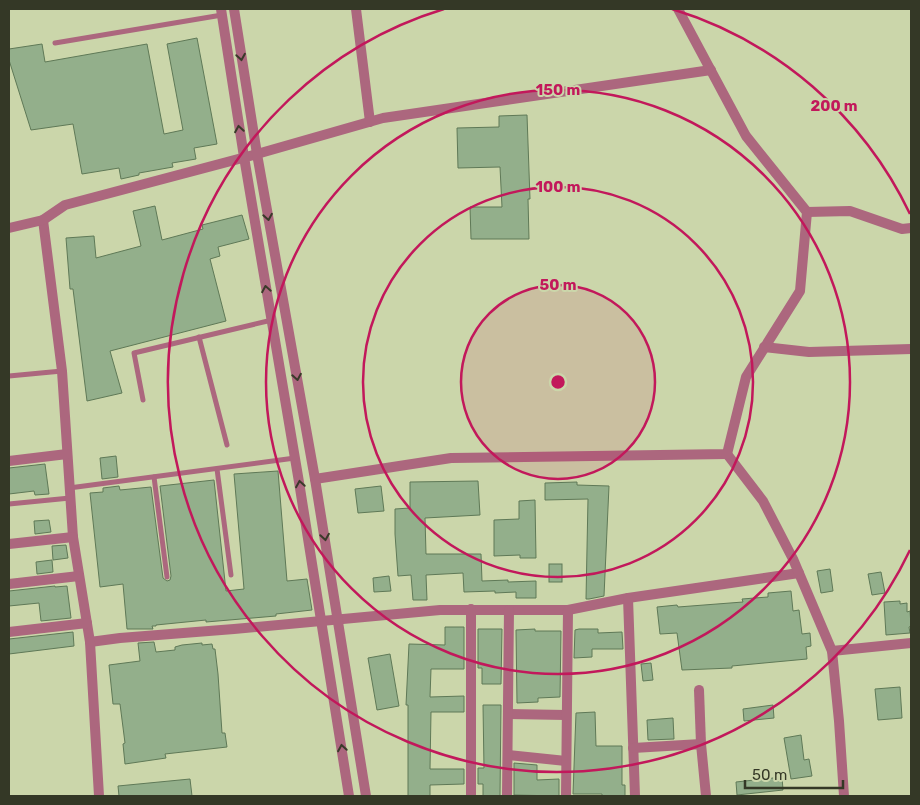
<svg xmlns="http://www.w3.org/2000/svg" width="920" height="805" viewBox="0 0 920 805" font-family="Rubik,sans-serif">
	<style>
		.building { fill: #93af8b; stroke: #5f7957 }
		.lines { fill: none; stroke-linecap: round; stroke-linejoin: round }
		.service { stroke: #ac677e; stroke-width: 5 }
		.minor { stroke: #ac677e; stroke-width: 10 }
		.tertiary { stroke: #ac677e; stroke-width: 10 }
		.oneway { stroke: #3a3a2a }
		.ring { fill: none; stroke: #c2185b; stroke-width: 2.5 }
		.centre { fill: #c2185b; stroke: #cbd6aa; stroke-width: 2.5 }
		.ring-label { font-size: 15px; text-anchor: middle; font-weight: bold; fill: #c2185b; stroke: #cbd6aa; stroke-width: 4; stroke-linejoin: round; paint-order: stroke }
	</style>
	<rect width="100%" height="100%" fill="#cbd6aa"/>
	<g class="building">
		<polygon points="197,38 217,144 194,148 196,159 172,163 173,167 139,173 139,175 121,179 119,168 82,174 73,124 31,130 9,60 9,49 42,44 45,62 147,44 164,134 183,130 167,44"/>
		<polygon points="527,115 530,199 528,199 529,239 471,239 470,207 502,207 500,167 458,168 457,128 499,127 499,116"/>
		<polygon points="155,206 162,240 203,229 202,225 242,215 249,239 218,247 220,256 210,259 226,321 110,351 122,393 87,401 73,289 70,289 66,238 94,236 96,258 141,246 133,211"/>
		<polygon points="116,456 118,477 102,479 100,458"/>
		<polygon points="45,464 49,494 35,495 34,491 9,494 9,468"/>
		<polygon points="278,471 287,581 307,579 312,610 276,614 276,616 206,622 206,620 156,625 156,626 152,626 153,629 127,629 123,584 100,587 90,493 103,492 103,488 119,486 120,490 151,487 163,578 167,581 170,580 171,576 160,486 214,480 226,591 244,589 234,474"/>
		<polygon points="478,481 480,515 425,518 426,554 481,554 482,581 508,580 508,582 536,581 536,598 516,598 516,592 495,593 495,591 464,592 463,573 426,575 427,600 413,600 411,575 398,576 395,534 395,509 410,508 410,482"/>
		<polygon points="577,482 577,485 609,486 604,596 589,599 586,599 588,499 545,500 545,483"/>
		<polygon points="381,486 384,511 358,513 355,489"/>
		<polygon points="535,500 536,558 520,558 520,555 494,556 494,520 519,519 519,501"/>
		<polygon points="49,520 51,532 35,534 34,521"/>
		<polygon points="66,545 68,558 53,560 52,546"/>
		<polygon points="52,560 53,572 37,574 36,562"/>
		<rect x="549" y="564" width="13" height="18"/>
		<polygon points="830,569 833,591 821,593 817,571"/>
		<polygon points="881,572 885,593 872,595 868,574"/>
		<polygon points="389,576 391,591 374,592 373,578"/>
		<polygon points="55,586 55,587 67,586 71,618 41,621 39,603 9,606 9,591"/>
		<polygon points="791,591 793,611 799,610 802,634 810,633 811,646 806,647 807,659 732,666 732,668 682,670 677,633 660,634 657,607 677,605 678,607 743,602 742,599 768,597 768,593"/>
		<polygon points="900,601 900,604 907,603 907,612 910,611 911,626 909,627 910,633 886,635 884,602"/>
		<polygon points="445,627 464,627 464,669 431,669 430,697 464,696 464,712 431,712 430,769 464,769 464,784 430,785 430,796 408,796 408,705 406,705 409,644 445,645"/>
		<polygon points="478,629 502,629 501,684 482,684 482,668 478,668"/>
		<polygon points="535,629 535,631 561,631 560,697 538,698 538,702 517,703 516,630"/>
		<polygon points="579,629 598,629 598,633 622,632 623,649 592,649 592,657 574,658 575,630"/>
		<polygon points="73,632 74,646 9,654 9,639"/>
		<polygon points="154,642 156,652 175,650 175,647 182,645 202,643 202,645 212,644 213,649 215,649 218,674 222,733 225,733 227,747 165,754 166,758 125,764 123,744 125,743 120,704 113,704 109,665 140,661 138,643"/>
		<polygon points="390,654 399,706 377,710 368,658"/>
		<polygon points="651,663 653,680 643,681 641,664"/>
		<polygon points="900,687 902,718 878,720 875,689"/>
		<polygon points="483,705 501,705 500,796 483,796 483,784 478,784 478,768 484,768"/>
		<polygon points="773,705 774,718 744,721 743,709"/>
		<polygon points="595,712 596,746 622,746 622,785 625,785 625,796 602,796 602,794 573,794 576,713"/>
		<polygon points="673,718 674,739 648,740 647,720"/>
		<polygon points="801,735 804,760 809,759 812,776 791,779 784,738"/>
		<polygon points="514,763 537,765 537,780 559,779 559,796 514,795"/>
		<polygon points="782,777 783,790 737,795 736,782"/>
		<polygon points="190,779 192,796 119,796 118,786"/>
	</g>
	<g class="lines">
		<g class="service">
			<polyline points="55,43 222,15"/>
			<polyline points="199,337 227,445"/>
			<polyline points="9,376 62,371"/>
			<polyline points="143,400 134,353 272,320"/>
			<polyline points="217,469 231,575"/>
			<polyline points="154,477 167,577"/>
			<polyline points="69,488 295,458"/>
			<polyline points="9,504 70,498"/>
		</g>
		<g class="minor">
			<polyline points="356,9 370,122"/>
			<polyline points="807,212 850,211 902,229 911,228"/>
			<polyline points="43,220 62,371 73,537 90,642 120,638 234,629 440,610 568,610 628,598 799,573"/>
			<polyline points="9,228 43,220 65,205 257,154 383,118 711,70"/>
			<polyline points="764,347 809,352 911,349"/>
			<polyline points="727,454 763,501 793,559 832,651 839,721 844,796"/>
			<polyline points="9,461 67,454"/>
			<polyline points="315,479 451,458 727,454 746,377 800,291 807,212 746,136 678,9"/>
			<polyline points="9,544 73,537"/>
			<polyline points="9,584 79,576"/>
			<polyline points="628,598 635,796"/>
			<polyline points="9,632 87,623"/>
			<polyline points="90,642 99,796"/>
			<polyline points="832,651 911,643"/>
			<polyline points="699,690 701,744"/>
			<polyline points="508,714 566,715"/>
			<polyline points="633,748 701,744 706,796"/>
			<polyline points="508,755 566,761"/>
			<polyline points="471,796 471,609"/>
			<polyline points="507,796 509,610"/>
			<polyline points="566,796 568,610"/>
		</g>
		<g class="tertiary">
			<polyline points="221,9 244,157 299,482 349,796"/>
			<polyline points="234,9 257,154 315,479 366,796"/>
		</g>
	</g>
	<defs><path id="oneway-chevron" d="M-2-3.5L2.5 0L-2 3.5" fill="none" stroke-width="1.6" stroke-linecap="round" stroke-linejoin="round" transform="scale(1.25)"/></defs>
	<g class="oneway">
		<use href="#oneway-chevron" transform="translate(241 57) rotate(81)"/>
		<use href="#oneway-chevron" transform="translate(239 129) rotate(-99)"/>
		<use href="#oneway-chevron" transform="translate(268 217) rotate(80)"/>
		<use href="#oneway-chevron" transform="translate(266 289) rotate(-100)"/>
		<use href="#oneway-chevron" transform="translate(297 377) rotate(80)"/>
		<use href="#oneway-chevron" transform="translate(300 484) rotate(-99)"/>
		<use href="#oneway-chevron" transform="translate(325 537) rotate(81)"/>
		<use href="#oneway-chevron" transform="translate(342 748) rotate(-99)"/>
	</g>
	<circle cx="558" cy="382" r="97" fill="#c2185b" fill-opacity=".12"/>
	<g class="ring">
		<circle cx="558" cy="382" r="97"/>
		<circle cx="558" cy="382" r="195"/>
		<circle cx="558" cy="382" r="292"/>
		<path d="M910 550A390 390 0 1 1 444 9M672 9A390 390 0 0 1 910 214"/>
	</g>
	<circle cx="558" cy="382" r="8" class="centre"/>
	<g class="ring-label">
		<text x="558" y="95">150 m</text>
		<text x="834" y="111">200 m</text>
		<text x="558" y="192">100 m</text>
		<text x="558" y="290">50 m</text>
	</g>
	<rect width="920" height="805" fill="none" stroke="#343826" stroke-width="20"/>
	<path d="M745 780v8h98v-8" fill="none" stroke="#343826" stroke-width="2.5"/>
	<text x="752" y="780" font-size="15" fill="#343826" stroke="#cbd6aa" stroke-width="4" paint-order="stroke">50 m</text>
</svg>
